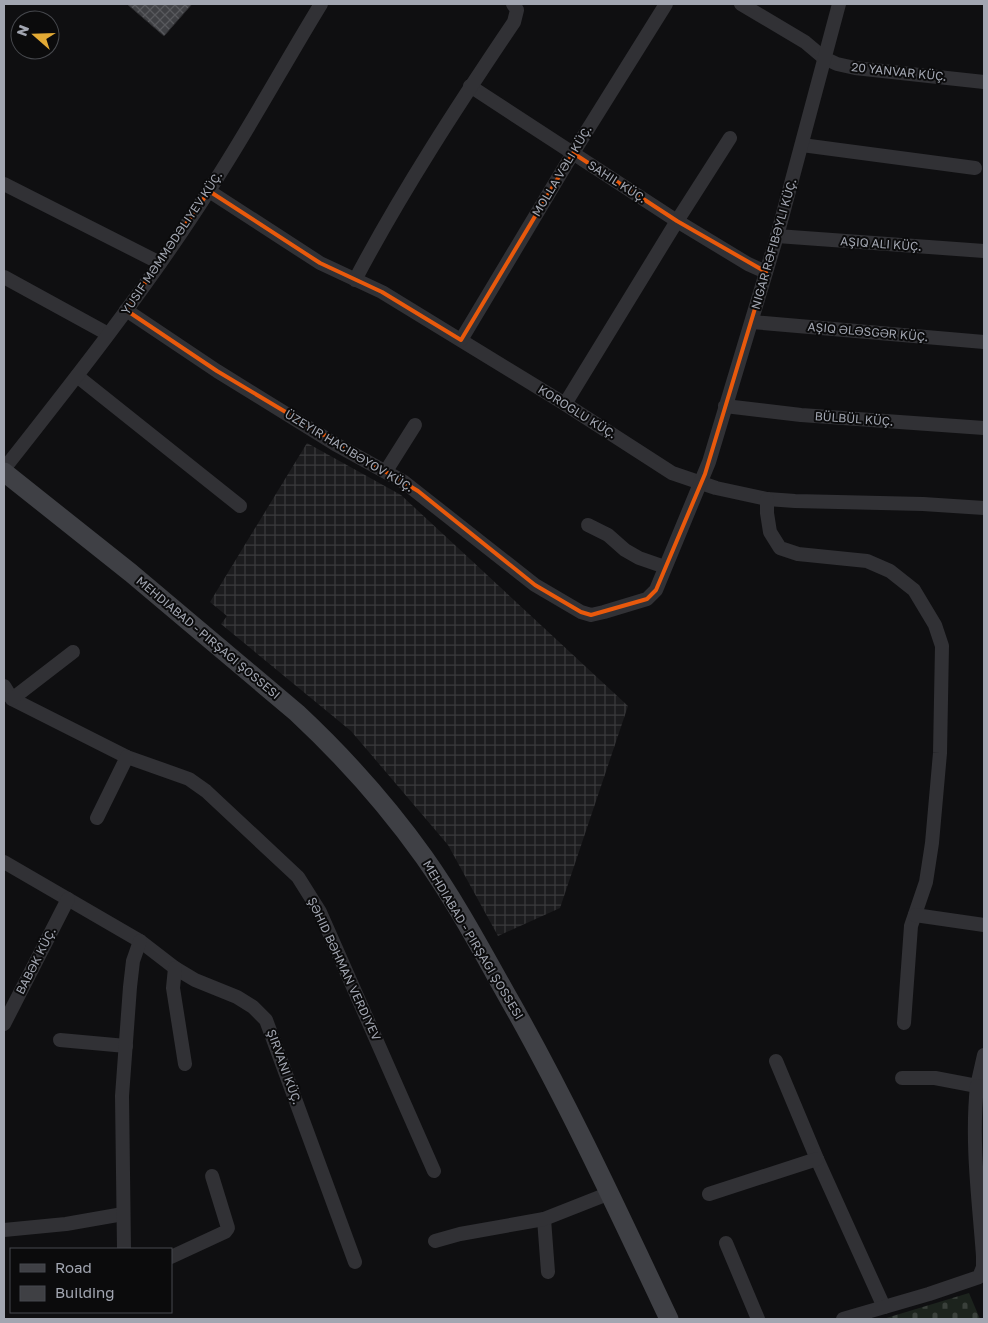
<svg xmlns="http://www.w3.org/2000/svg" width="988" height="1323" viewBox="0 0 988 1323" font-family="'Golos Text',sans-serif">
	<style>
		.industrial { fill: url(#industrial-grid) }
		.cemetery { fill: url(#cemetery-stones) }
		.building { fill: url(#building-cross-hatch); stroke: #2a2a2d }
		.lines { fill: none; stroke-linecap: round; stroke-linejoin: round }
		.minor { stroke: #313135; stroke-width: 14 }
		.secondary { stroke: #3f4045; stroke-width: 19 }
		.marked { fill: none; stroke: #e8590c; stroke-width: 4; stroke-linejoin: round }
		.labels { text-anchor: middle; stroke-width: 4; stroke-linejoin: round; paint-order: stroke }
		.street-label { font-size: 12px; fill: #a2a6b1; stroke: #0b0b0c }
	</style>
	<defs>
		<pattern id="industrial-grid" width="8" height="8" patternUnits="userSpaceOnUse" patternTransform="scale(1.25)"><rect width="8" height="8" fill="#1c1c1e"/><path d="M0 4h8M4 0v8" fill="none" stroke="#3a3a3c"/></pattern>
		<pattern id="cemetery-stones" width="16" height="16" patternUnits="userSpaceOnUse" patternTransform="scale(1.25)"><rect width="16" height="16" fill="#1c231d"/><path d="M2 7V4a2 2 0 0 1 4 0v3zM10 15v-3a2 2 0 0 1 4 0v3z" fill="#3a403b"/></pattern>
		<pattern id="building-cross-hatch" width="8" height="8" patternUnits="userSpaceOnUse" patternTransform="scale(1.25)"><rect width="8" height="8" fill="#3f4044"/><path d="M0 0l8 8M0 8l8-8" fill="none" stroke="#58595d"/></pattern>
	</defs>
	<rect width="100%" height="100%" fill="#0f0f11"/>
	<polygon class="industrial" points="307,443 401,495 628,706 560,908 498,936 448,845 351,731 221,624 227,616 210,602"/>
	<polygon class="cemetery" points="969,1293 980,1319 883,1319"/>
	<polygon class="building" points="127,4 192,4 164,36"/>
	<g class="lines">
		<g class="minor">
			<polyline points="741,4 805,42 824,58 837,64 855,68 984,82"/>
			<polyline points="470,86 677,221 748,264 766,272"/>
			<polyline points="802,145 975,168"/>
			<polyline points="4,184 160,263"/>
			<polyline points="209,191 320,263 382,292 565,404 672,473 716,488 767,499 795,501 923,504 984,508"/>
			<polyline points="777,236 984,251"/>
			<polyline points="4,277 108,334"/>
			<path d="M 355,280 C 402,191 458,105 514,22 L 517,10 L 513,4"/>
			<polyline points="126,310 217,371 335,444 404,482 535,585 581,612 591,615 604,612 647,599 656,590 709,462 777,236 839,4"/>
			<polyline points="752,322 984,342"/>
			<polyline points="461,340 573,153 666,4"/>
			<polyline points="77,376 240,506"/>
			<polyline points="565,404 677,221 730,138"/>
			<polyline points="725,406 801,415 984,428"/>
			<path d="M 4,469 C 75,379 146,289 208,192 C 248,131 283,66 321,4"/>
			<polyline points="386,471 415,425"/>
			<polyline points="767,499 767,513 770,532 780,548 798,554 867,561 890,571 914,590 935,625 942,646 940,753 932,843 926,882 911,926 904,1023"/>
			<polyline points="588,525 608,535 625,550 639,558 665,567"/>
			<polyline points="4,686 12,699 127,757 189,779 206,791 298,877 320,912 434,1171"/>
			<polyline points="12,699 73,652"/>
			<polyline points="97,818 127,757"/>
			<polyline points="4,862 140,941 175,968 195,980 237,997 253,1007 266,1020 355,1262"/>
			<polyline points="915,915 984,925"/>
			<polyline points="175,968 173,988 185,1064"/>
			<polyline points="4,1024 68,899"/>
			<polyline points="60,1040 126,1046"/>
			<polyline points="776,1061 817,1159 884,1307"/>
			<polyline points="902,1078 935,1078 977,1086 984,1055"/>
			<polyline points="709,1194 817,1159"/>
			<polyline points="544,1219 548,1272"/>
			<polyline points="4,1230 66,1224 123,1214"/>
			<polyline points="435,1241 460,1234 544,1219 610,1193"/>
			<polyline points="726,1243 758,1319"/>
			<polyline points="124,1249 122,1096 130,987 133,961 140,941"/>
			<polyline points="171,1257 225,1232 228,1228 212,1176"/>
			<path d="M 843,1319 L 929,1294 L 979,1277 L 983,1267 L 983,1256 C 979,1200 971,1143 977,1086 L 984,1087"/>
		</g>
		<path class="secondary" d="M 4,472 L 131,573 L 297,713 C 344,757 387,805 424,857 C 456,902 482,951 509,999 C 568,1103 618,1211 669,1319"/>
	</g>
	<path class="marked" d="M 573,153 L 677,221 L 766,272 L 705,474 L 656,590 L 647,599 L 591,615 L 581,612 L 535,585 L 418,491 L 217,371 L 126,310 L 209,191 L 320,263 L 382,292 L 461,340 Z"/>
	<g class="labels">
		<g class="street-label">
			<text transform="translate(899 72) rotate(6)" y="4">20 YANVAR KÜÇ.</text>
			<text transform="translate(562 171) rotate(-59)" y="4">MOLLA VƏLI KÜÇ.</text>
			<text transform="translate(617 182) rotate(33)" y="4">SAHIL KÜÇ.</text>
			<text transform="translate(172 243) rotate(-56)" y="4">YUSIF MƏMMƏDƏLIYEV KÜÇ.</text>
			<text transform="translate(774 244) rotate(-74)" y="4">NIGAR RƏFIBƏYLI KÜÇ.</text>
			<text transform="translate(881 244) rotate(4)" y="4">AŞIQ ALI KÜÇ.</text>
			<text transform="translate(868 332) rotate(5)" y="4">AŞIQ ƏLƏSGƏR KÜÇ.</text>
			<text transform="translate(577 412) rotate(32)" y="4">KOROĞLU KÜÇ.</text>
			<text transform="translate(854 419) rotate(4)" y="4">BÜLBÜL KÜÇ.</text>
			<text transform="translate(349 451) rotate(31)" y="4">ÜZEYIR HACIBƏYOV KÜÇ.</text>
			<text transform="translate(208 638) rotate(40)" y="4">MEHDIABAD - PIRŞAĞI ŞOSSESI</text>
			<text transform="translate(473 940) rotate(59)" y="4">MEHDIABAD - PIRŞAĞI ŞOSSESI</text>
			<text transform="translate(36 961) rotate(-63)" y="4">BABƏK KÜÇ.</text>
			<text transform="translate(344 969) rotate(65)" y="4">ŞƏHID BƏHMAN VERDIYEV</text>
			<text transform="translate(284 1067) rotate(70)" y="4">ŞIRVANI KÜÇ.</text>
		</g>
	</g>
	<rect width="988" height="1323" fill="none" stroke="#a2a6b1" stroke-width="10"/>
	<rect x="10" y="1248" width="162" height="65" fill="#0b0b0c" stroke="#47494e"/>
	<rect x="20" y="1264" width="25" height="8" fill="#3f4045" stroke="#47494e"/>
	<text x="55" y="1273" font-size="15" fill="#a2a6b1">Road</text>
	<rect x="20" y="1286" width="25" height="15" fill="#3f4044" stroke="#47494e"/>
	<text x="55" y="1298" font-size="15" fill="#a2a6b1">Building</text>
	<g transform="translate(35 35) rotate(290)"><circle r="24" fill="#0b0b0c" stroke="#47494e"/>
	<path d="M0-4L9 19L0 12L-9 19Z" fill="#e3aa35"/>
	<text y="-8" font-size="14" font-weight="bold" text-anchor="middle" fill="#a2a6b1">N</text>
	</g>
</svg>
